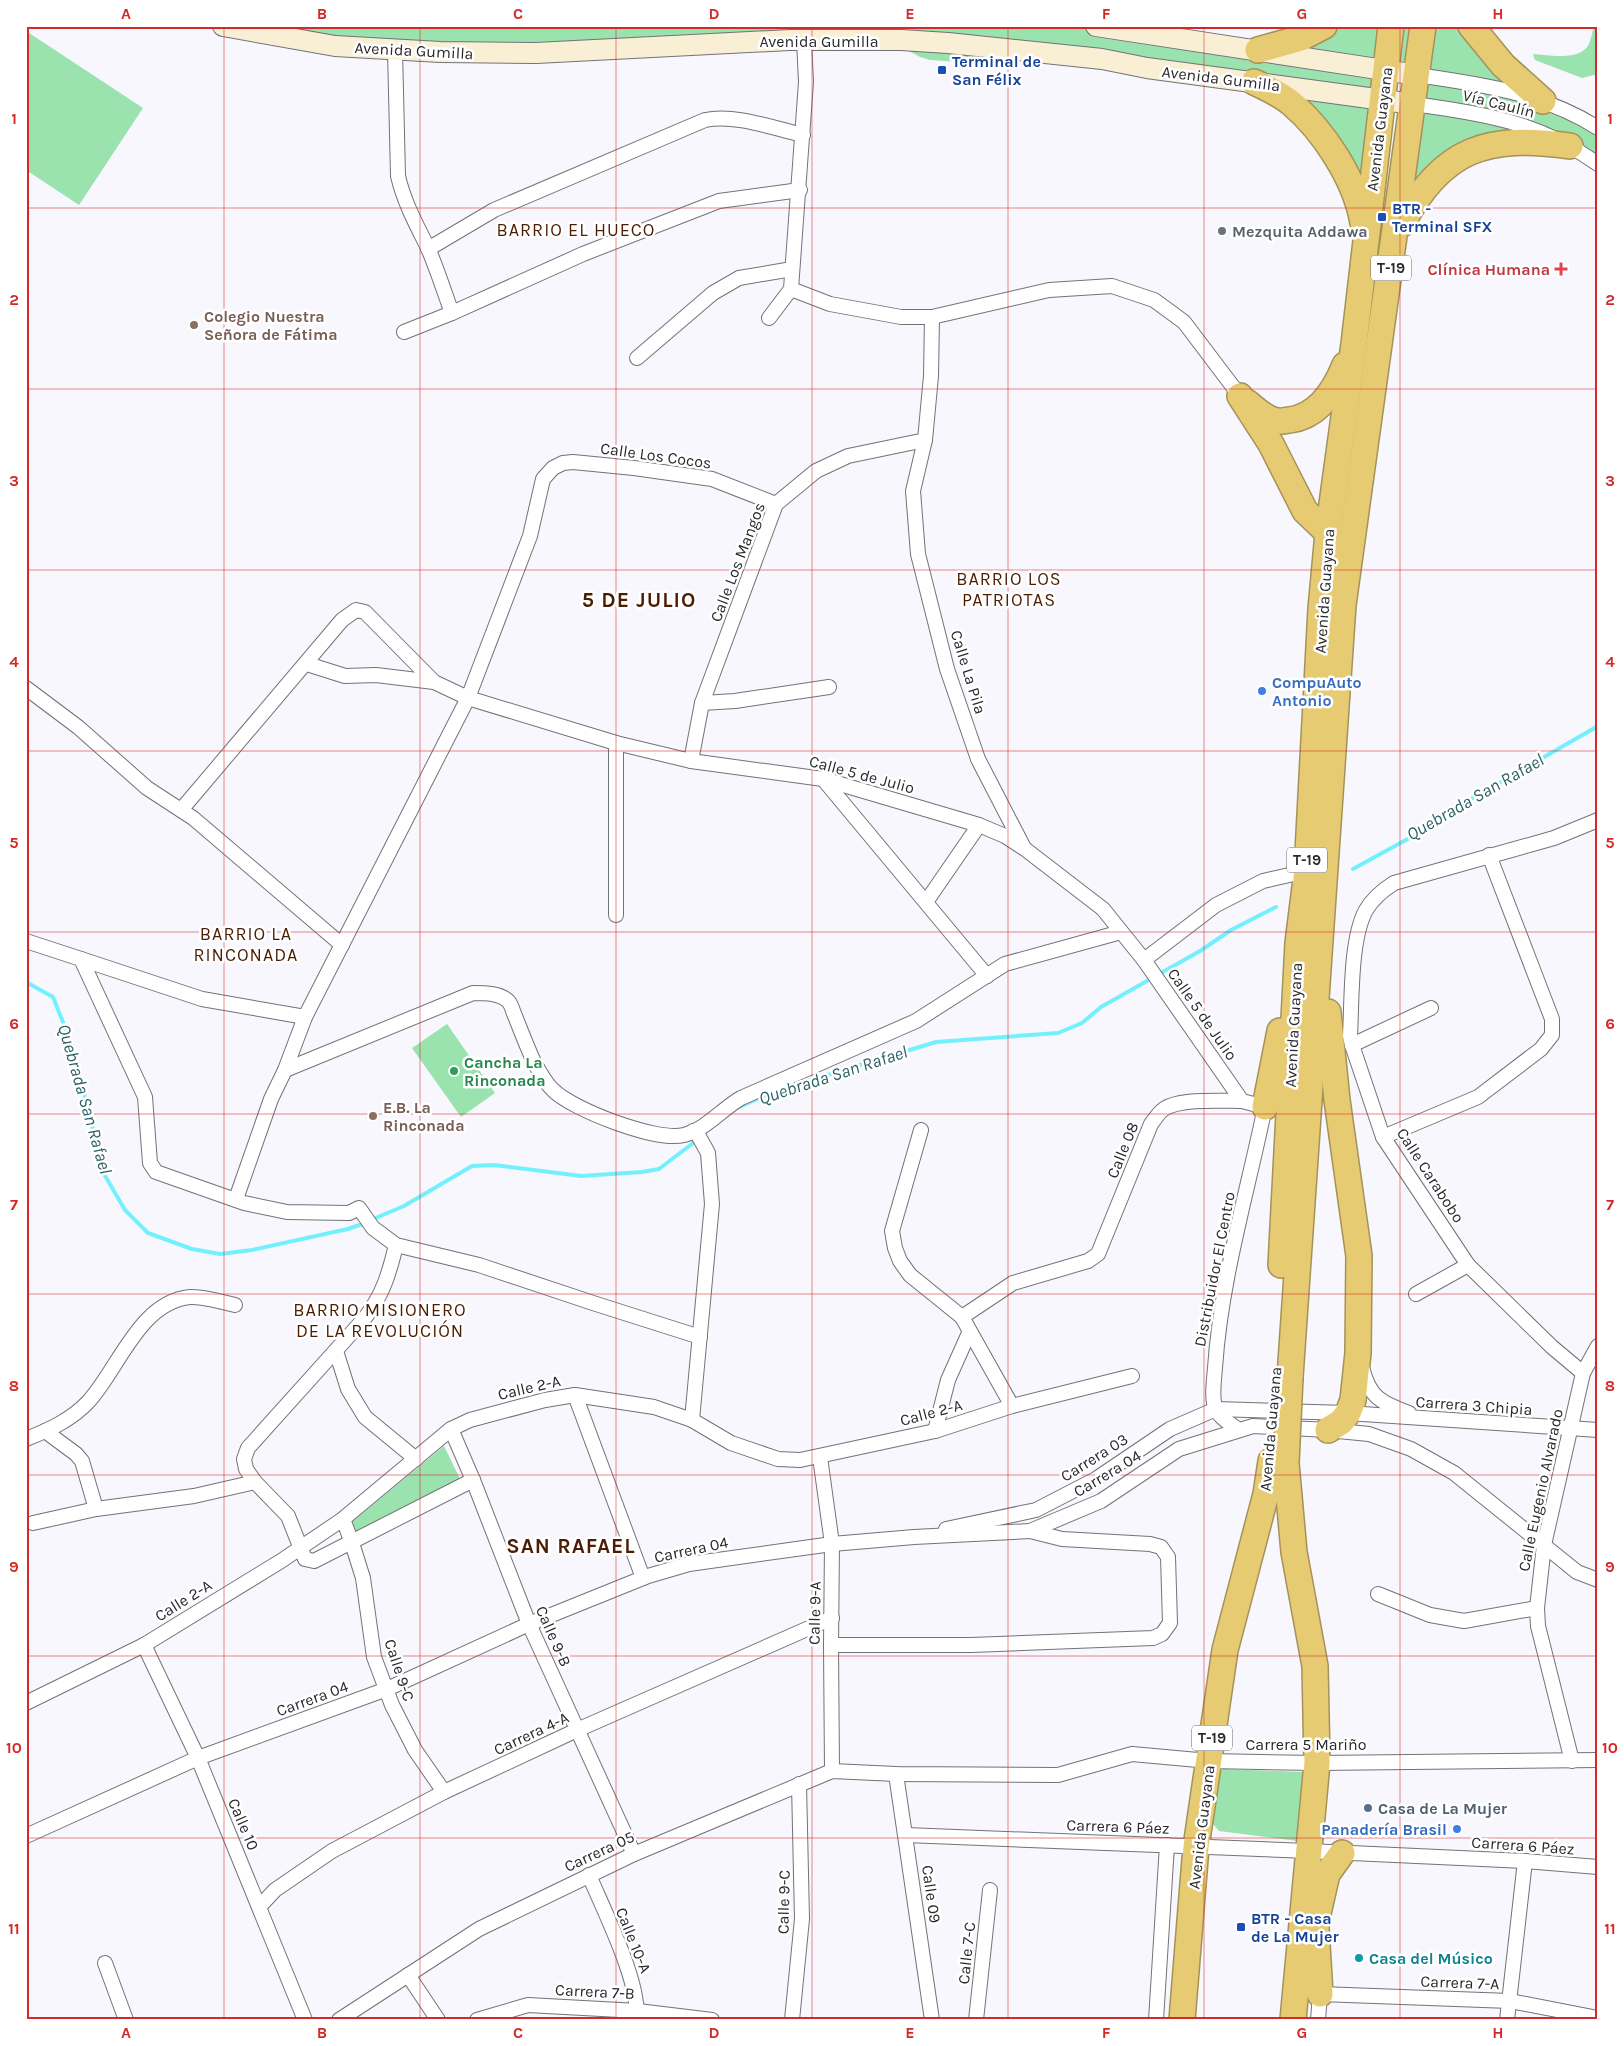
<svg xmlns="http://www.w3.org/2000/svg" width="1624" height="2046" viewBox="0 0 1624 2046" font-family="Karla,sans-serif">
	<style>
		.green { fill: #9ae2ae }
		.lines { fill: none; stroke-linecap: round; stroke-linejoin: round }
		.stream { stroke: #74f0fd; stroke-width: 4 }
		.street-casing { stroke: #727279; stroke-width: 16 }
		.secondary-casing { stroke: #727279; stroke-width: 22 }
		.highway-casing { stroke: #a4925a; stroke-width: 28 }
		.street { stroke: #fff; stroke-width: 14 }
		.secondary { stroke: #f8efd5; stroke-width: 20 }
		.highway { stroke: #e7cb72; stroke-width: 25 }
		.highway-bridge-casing { stroke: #a4925a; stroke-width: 28; stroke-linecap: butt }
		.highway-bridge { stroke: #e7cb72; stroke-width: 25 }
		.grid { fill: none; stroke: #d62828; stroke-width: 1; stroke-opacity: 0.55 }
		.transit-dot { fill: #1a4fb4; stroke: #fff; stroke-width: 2 }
		.worship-dot { fill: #6b7280; stroke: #fff; stroke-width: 2 }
		.health-dot { fill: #e0444e; stroke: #fff; stroke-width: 2 }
		.education-dot { fill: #8d6e63; stroke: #fff; stroke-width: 2 }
		.shop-dot { fill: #3f7fe0; stroke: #fff; stroke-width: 2 }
		.leisure-dot { fill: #2e9e5b; stroke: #fff; stroke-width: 2 }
		.service-dot { fill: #5c6f8a; stroke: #fff; stroke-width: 2 }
		.culture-dot { fill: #0f9aa8; stroke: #fff; stroke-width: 2 }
		.labels { text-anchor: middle; stroke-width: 5; stroke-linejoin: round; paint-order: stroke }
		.shield { fill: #fff; stroke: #69696b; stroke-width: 1 }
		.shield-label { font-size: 15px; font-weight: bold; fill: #29292c }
		.street-label { font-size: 16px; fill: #29292c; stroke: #fff }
		.transit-label { font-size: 16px; font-weight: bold; fill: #164399; stroke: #fff; text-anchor: start }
		.worship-label { font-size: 16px; font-weight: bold; fill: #5b616d; stroke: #fff; text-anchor: start }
		.health-label { font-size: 16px; font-weight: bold; fill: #be3a42; stroke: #fff; text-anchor: end }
		.education-label { font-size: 16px; font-weight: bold; fill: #785e54; stroke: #fff; text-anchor: start }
		.shop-label { font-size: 16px; font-weight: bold; fill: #366cbe; stroke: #fff; text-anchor: start }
		.leisure-label { font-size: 16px; font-weight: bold; fill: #27864d; stroke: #fff; text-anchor: start }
		.service-label { font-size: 16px; font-weight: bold; fill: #4e5e75; stroke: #fff; text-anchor: start }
		.culture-label { font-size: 16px; font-weight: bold; fill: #0d838f; stroke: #fff; text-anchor: start }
		.neighbourhood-label { font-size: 18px; letter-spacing: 1px; fill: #4c1d02; stroke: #fff }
		.water-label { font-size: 18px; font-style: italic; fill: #2c6167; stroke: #fff }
		.district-label { font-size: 21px; font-weight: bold; letter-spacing: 1px; fill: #4c1d02; stroke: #fff }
		.neatline { fill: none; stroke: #d62828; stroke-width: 2 }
		.grid-label { font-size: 16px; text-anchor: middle; font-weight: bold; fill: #d62828 }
	</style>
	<rect width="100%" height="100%" fill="#f8f7fe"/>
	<g class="green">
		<polygon points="223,26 1096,26 1258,50 1324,26 1471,26 1503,65 1598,128 1598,164 1588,157 1497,143 1413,203 1417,75 1386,70 1358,199 1274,92 991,46 971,59 962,62 930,60 920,57 889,40 495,53"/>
		<path d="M 1594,26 L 1598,26 L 1598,77 L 1594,75 L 1582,78 L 1535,60 L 1533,54 C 1549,55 1577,61 1588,46 C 1591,40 1592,33 1594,26 Z"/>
		<polygon points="26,31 143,108 79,205 26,170"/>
		<polygon points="447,1024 495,1093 461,1117 412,1048"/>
		<polygon points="444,1446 461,1481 356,1532 352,1522"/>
		<polygon points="1223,1769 1306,1772 1298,1841 1219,1831 1208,1818 1214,1776"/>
	</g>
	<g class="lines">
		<g class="stream">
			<polyline points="1353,869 1415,835 1459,806 1598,726"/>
			<polyline points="26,982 53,997 72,1045 104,1174 125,1210 148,1233 192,1249 220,1254 252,1250 348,1229 365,1223"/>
			<polyline points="737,1108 775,1091 936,1042 1058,1033 1082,1023 1101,1007 1200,951 1231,930 1276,907"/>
			<polyline points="371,1220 404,1206 472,1166 494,1165 581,1176 642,1172 659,1169 697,1140"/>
		</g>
		<g class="street-casing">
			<g id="street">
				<path d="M 395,50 L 398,176 C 404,202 416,224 428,248 C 437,269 444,291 452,313"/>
				<path d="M 1417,75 C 1480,84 1543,93 1598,128"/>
				<path d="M 1413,104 C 1482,113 1539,122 1598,164"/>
				<path d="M 428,249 L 494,210 L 705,120 C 736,114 772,128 803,135"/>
				<polyline points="791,289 830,304 901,317 932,317 1049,290 1112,286 1154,300 1184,322 1240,396"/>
				<polyline points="932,317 931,376 925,440 913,491 918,554 947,669 978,759 1024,848"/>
				<polyline points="769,318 791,289 806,82 804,40"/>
				<polyline points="404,332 452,313 583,254 719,201 800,190"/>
				<polyline points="637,358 713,293 739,278 792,269"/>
				<polyline points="307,664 345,676 376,675 434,682"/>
				<polyline points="26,688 78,727 147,788 193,818 342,945"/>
				<polyline points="702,703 735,701 829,687"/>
				<polyline points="616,743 616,915"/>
				<polyline points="691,761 702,703 776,504 816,471 848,456 925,440"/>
				<polyline points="823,779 987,976"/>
				<path d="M 181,810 L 342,620 L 356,610 L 365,612 L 434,682 L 468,698 L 616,743 L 691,761 L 823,779 L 979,825 L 1005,836 L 1025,849 L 1103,909 L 1144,960 L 1242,1101 L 1265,1107 C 1247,1194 1221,1279 1215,1368 C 1214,1380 1211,1399 1216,1410 C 1221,1419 1231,1424 1239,1430"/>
				<polyline points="926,902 979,825"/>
				<polyline points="26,941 81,959 145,1097 150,1163 156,1172 244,1203 287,1212 349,1213 359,1208 373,1228 396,1245 479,1265 593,1303 700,1337"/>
				<polyline points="81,959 202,999 305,1017"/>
				<polyline points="1144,960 1216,905 1263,881 1307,871"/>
				<polyline points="1352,1045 1431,1008"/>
				<path d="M 285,1070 L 473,993 C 485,993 501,993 509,1002 C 512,1006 513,1012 515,1016 C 521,1031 527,1047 534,1062 C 539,1071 546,1084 553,1090 C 573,1110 657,1142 684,1135 C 705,1130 722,1109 741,1098 L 916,1021 L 1005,964 L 1121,932"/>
				<polyline points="921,1130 892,1231 895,1248 900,1261 910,1275 962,1317 1012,1406"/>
				<polyline points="1383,1137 1478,1097 1541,1049 1552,1035 1552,1019 1489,855"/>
				<polyline points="236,1199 271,1099 285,1070 305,1017 468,698 530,536 543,479 553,468 563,463 573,462 634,468 712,479 776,504"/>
				<path d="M 396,1245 C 389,1274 383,1295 364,1319 L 248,1448 L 244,1459 L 246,1469 L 255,1482 L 288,1516 L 305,1559 L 314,1561 L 473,1480"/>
				<polyline points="1416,1294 1468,1265"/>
				<path d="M 962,1317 L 1013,1283 L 1088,1261 L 1098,1254 L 1151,1124 C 1155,1119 1159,1112 1164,1109 C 1180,1098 1223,1101 1242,1101"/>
				<polyline points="336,1351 348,1389 365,1417 416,1459"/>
				<path d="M 1362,1367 C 1369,1397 1381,1403 1409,1413"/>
				<path d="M 1583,1373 L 1552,1347 L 1468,1265 L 1383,1137 L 1352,1045 L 1350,1036 C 1352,1001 1350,939 1366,910 C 1373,898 1383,890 1394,883 L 1554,838 L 1598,820"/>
				<polyline points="575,1395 643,1578"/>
				<polyline points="692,1420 712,1204 708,1153 698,1135 693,1131"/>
				<polyline points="451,1429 473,1480 529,1624 634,1854"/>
				<polyline points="45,1431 76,1454 82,1461 96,1509"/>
				<polyline points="935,1431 948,1380 969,1333"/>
				<path d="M 26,1439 C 49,1430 71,1420 88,1402 C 118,1370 139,1302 190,1297 C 202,1296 223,1302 235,1305"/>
				<polyline points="820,1457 832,1544 831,1645 832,1771"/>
				<polyline points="343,1519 352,1543 363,1578 374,1657 392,1705 415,1750 444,1792"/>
				<polyline points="33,1523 96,1509 194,1496 255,1482"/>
				<polyline points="946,1529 1036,1510 1096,1479 1170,1429 1216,1409 1348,1413 1598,1430"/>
				<polyline points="1378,1594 1430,1615 1464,1621 1537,1608"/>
				<polyline points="144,1645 198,1758 305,2020"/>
				<polyline points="831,1645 971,1645 1153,1638 1162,1634 1170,1623 1168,1557 1161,1547 1150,1544 1062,1539 1030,1531"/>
				<polyline points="26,1703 144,1645 281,1561 343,1519 451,1429 470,1420 545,1400 575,1395 654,1407 692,1420 731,1443 778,1459 800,1460 935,1431 1012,1406 1132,1376"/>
				<polyline points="1572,1761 1538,1626 1537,1608 1544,1545 1583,1373 1598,1346"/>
				<polyline points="896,1774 932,2020"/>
				<polyline points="906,1835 1308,1851 1525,1861 1598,1867"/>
				<polyline points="26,1836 198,1758 387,1689 529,1624 648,1576 689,1564 832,1544 914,1537 1030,1531 1101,1501 1179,1449 1253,1426 1328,1430 1369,1434 1411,1449 1454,1473 1577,1572 1598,1580"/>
				<path d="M 589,1875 C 603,1909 642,1985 636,2020"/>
				<polyline points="260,1906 275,1890 332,1851 444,1792 577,1730 832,1618"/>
				<polyline points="105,1963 126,2020"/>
				<polyline points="408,1975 438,2020"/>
				<polyline points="339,2020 479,1929 634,1854 832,1771 896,1774 1058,1775 1132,1754 1209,1761 1317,1763 1598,1760"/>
				<polyline points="477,2020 528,2005 638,2011 712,2020"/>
				<polyline points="792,2020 802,1919 799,1784"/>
				<polyline points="976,2020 990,1890"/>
				<polyline points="1156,2020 1167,1845"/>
				<polyline points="1318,2020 1320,1994 1510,2001 1598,2018"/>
				<polyline points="1507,2020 1525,1861"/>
			</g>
		</g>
		<g class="secondary-casing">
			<g id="secondary">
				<polyline points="223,26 335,46 440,52 536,53 790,40 901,40 948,43 1102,59 1147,68 1413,104"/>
				<polyline points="1096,26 1417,75"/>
			</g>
		</g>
		<g class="highway-casing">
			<g id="highway">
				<polyline points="1471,26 1503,65 1543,101"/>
				<polyline points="1258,50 1301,38 1324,26"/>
				<path d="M 1254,82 C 1267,88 1280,94 1291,103 C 1324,131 1356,180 1363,223"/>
				<path d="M 1402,224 C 1442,148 1488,134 1570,146"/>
				<polyline points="1240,396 1271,444 1305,511 1328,533"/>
				<path d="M 1248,403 C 1256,410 1267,420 1278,421 C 1281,422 1286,420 1290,420 C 1319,416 1335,390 1345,365"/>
				<polyline points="1328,1012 1337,1100 1359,1256 1358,1353 1353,1400 1348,1413 1341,1422 1328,1430"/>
				<polyline points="1265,1107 1280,1031"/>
				<polyline points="1281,1265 1298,943 1307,871 1321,609 1328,533 1354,344 1391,26"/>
				<polyline points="1290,1377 1343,605 1423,26"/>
				<polyline points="1286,1463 1294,1552 1315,1666 1317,1763 1293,2020"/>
				<polyline points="1313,1917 1316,1928 1320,1994"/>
				<polyline points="1314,1931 1327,1874 1342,1853"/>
				<polyline points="1182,2020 1196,1847 1225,1650 1266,1494 1271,1461"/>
			</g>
		</g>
		<use href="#street" class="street"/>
		<use href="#secondary" class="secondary"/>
		<use href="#highway" class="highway"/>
		<g class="highway-bridge-casing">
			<polyline id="highway-bridge" points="1286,1463 1290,1377"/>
		</g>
		<use href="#highway-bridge" class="highway-bridge"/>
	</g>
	<path class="grid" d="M 224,26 L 224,2020M 420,26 L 420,2020M 616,26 L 616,2020M 812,26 L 812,2020M 1008,26 L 1008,2020M 1204,26 L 1204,2020M 1400,26 L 1400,2020M 26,208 L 1598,208M 26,389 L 1598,389M 26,570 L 1598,570M 26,751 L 1598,751M 26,932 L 1598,932M 26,1114 L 1598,1114M 26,1294 L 1598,1294M 26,1475 L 1598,1475M 26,1656 L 1598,1656M 26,1838 L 1598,1838"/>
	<g class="transit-dot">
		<rect x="937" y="65" width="10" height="10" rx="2.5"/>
		<rect x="1377" y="212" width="10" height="10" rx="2.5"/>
		<rect x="1236" y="1922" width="10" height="10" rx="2.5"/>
	</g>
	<circle class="worship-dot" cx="1222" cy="231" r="5"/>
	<path class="health-dot" d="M1558.5 261.5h5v5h5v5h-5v5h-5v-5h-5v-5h5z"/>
	<g class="education-dot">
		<circle cx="194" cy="325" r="5"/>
		<circle cx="373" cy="1116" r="5"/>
	</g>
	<g class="shop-dot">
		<circle cx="1262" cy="691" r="5"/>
		<circle cx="1457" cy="1829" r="5"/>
	</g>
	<circle class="leisure-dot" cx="454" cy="1071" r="5"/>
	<circle class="service-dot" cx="1368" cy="1808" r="5"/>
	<circle class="culture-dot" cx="1359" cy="1958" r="5"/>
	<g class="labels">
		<g class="shield">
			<rect x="1371" y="255.5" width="40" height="25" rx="4"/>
			<rect x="1287" y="847.5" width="40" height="25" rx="4"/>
			<rect x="1192" y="1725.5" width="40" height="25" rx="4"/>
		</g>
		<g class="shield-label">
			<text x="1391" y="273">T-19</text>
			<text x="1307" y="865">T-19</text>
			<text x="1212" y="1743">T-19</text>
		</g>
		<g class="street-label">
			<text x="819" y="47">Avenida Gumilla</text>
			<text transform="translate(414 50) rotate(3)" y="6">Avenida Gumilla</text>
			<text transform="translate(1221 78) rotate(7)" y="6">Avenida Gumilla</text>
			<text transform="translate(1499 103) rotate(14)" y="6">Vía Caulín</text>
			<text transform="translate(1379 129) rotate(-83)" y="6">Avenida Guayana</text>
			<text transform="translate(656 455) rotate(8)" y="6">Calle Los Cocos</text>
			<text transform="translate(737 562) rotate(-69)" y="6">Calle Los Mangos</text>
			<text transform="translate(1324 591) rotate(-86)" y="6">Avenida Guayana</text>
			<text transform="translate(969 672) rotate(73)" y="6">Calle La Pila</text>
			<text transform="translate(862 774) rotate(15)" y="6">Calle 5 de Julio</text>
			<text transform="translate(1203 1014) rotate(55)" y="6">Calle 5 de Julio</text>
			<text transform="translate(1293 1025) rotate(-87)" y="6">Avenida Guayana</text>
			<text transform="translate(1122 1150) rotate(-68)" y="6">Calle 08</text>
			<text transform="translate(1431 1175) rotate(57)" y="6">Calle Carabobo</text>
			<text transform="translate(1214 1269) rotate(-79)" y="6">Distribuidor El Centro</text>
			<text transform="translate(529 1387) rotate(-13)" y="6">Calle 2-A</text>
			<text transform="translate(1474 1405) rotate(4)" y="6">Carrera 3 Chipia</text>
			<text transform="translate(931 1412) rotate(-15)" y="6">Calle 2-A</text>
			<text transform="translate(1270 1429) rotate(-85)" y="6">Avenida Guayana</text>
			<text transform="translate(1094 1457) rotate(-32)" y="6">Carrera 03</text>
			<text transform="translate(1107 1473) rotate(-31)" y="6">Carrera 04</text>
			<text transform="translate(1540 1490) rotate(-78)" y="6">Calle Eugenio Alvarado</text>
			<text transform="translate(691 1549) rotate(-12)" y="6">Carrera 04</text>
			<text transform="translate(183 1600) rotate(-32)" y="6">Calle 2-A</text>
			<text transform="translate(814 1613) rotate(-89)" y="6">Calle 9-A</text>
			<text transform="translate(554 1636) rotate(66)" y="6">Calle 9-B</text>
			<text transform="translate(400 1670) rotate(72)" y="6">Calle 9-C</text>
			<text transform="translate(312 1698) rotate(-20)" y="6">Carrera 04</text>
			<text transform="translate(531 1733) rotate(-25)" y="6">Carrera 4-A</text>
			<text x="1306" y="1750">Carrera 5 Mariño</text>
			<text transform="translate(244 1824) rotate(67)" y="6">Calle 10</text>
			<text transform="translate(1118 1826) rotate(2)" y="6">Carrera 6 Páez</text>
			<text transform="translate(1201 1827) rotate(-83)" y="6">Avenida Guayana</text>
			<text transform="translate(1523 1845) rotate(4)" y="6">Carrera 6 Páez</text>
			<text transform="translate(599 1851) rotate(-25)" y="6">Carrera 05</text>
			<text transform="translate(932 1894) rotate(82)" y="6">Calle 09</text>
			<text transform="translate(783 1902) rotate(-89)" y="6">Calle 9-C</text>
			<text transform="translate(634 1940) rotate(68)" y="6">Calle 10-A</text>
			<text transform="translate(966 1953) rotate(-84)" y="6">Calle 7-C</text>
			<text transform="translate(1460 1982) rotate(2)" y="6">Carrera 7-A</text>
			<text transform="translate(595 1991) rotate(3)" y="6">Carrera 7-B</text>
		</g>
		<g class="transit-label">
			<text x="952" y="67">Terminal de<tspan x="952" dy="18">San Félix</tspan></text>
			<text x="1392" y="214">BTR -<tspan x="1392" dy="18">Terminal SFX</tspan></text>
			<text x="1251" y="1924">BTR - Casa<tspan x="1251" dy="18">de La Mujer</tspan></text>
		</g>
		<g class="worship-label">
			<text x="1232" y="237">Mezquita Addawa</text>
		</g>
		<g class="health-label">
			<text x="1550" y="275">Clínica Humana</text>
		</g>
		<g class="education-label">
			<text x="204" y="322">Colegio Nuestra<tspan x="204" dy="18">Señora de Fátima</tspan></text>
			<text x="383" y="1113">E.B. La<tspan x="383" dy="18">Rinconada</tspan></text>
		</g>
		<g class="shop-label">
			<text x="1272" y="688">CompuAuto<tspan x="1272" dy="18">Antonio</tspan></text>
			<text x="1447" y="1835" text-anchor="end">Panadería Brasil</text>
		</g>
		<g class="leisure-label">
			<text x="464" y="1068">Cancha La<tspan x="464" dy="18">Rinconada</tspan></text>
		</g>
		<g class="service-label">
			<text x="1378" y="1814">Casa de La Mujer</text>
		</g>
		<g class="culture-label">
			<text x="1369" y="1964">Casa del Músico</text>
		</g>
		<g class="neighbourhood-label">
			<text x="576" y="236">BARRIO EL HUECO</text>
			<text x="1009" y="585">BARRIO LOS<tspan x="1009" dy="21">PATRIOTAS</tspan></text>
			<text x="246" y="940">BARRIO LA<tspan x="246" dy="21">RINCONADA</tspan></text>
			<text x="380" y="1316">BARRIO MISIONERO<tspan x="380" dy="21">DE LA REVOLUCIÓN</tspan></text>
		</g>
		<g class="water-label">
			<text transform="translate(1475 797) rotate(-30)" y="6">Quebrada San Rafael</text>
			<text transform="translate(833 1075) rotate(-18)" y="6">Quebrada San Rafael</text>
			<text transform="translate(85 1099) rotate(74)" y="6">Quebrada San Rafael</text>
		</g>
		<g class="district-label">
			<text x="639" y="607">5 DE JULIO</text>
			<text x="571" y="1553">SAN RAFAEL</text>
		</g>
	</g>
	<rect width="1624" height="2046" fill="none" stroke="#ffffff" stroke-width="55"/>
	<rect x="28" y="28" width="1568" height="1990" class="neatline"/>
	<g class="grid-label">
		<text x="126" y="19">A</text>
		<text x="322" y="19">B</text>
		<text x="518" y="19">C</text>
		<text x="714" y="19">D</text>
		<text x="910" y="19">E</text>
		<text x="1106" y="19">F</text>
		<text x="1302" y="19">G</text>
		<text x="1498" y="19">H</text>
		<text x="14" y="124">1</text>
		<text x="1610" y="124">1</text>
		<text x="14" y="305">2</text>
		<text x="1610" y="305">2</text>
		<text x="14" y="486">3</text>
		<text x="1610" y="486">3</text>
		<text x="14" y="667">4</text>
		<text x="1610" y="667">4</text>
		<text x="14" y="848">5</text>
		<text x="1610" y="848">5</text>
		<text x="14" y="1029">6</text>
		<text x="1610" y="1029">6</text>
		<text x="14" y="1210">7</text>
		<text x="1610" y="1210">7</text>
		<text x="14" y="1391">8</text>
		<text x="1610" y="1391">8</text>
		<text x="14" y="1572">9</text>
		<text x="1610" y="1572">9</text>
		<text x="14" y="1753">10</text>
		<text x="1610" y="1753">10</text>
		<text x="14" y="1934">11</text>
		<text x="1610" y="1934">11</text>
		<text x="126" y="2038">A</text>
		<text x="322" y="2038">B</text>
		<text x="518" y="2038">C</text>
		<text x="714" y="2038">D</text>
		<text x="910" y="2038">E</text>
		<text x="1106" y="2038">F</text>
		<text x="1302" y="2038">G</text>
		<text x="1498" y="2038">H</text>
	</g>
</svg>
